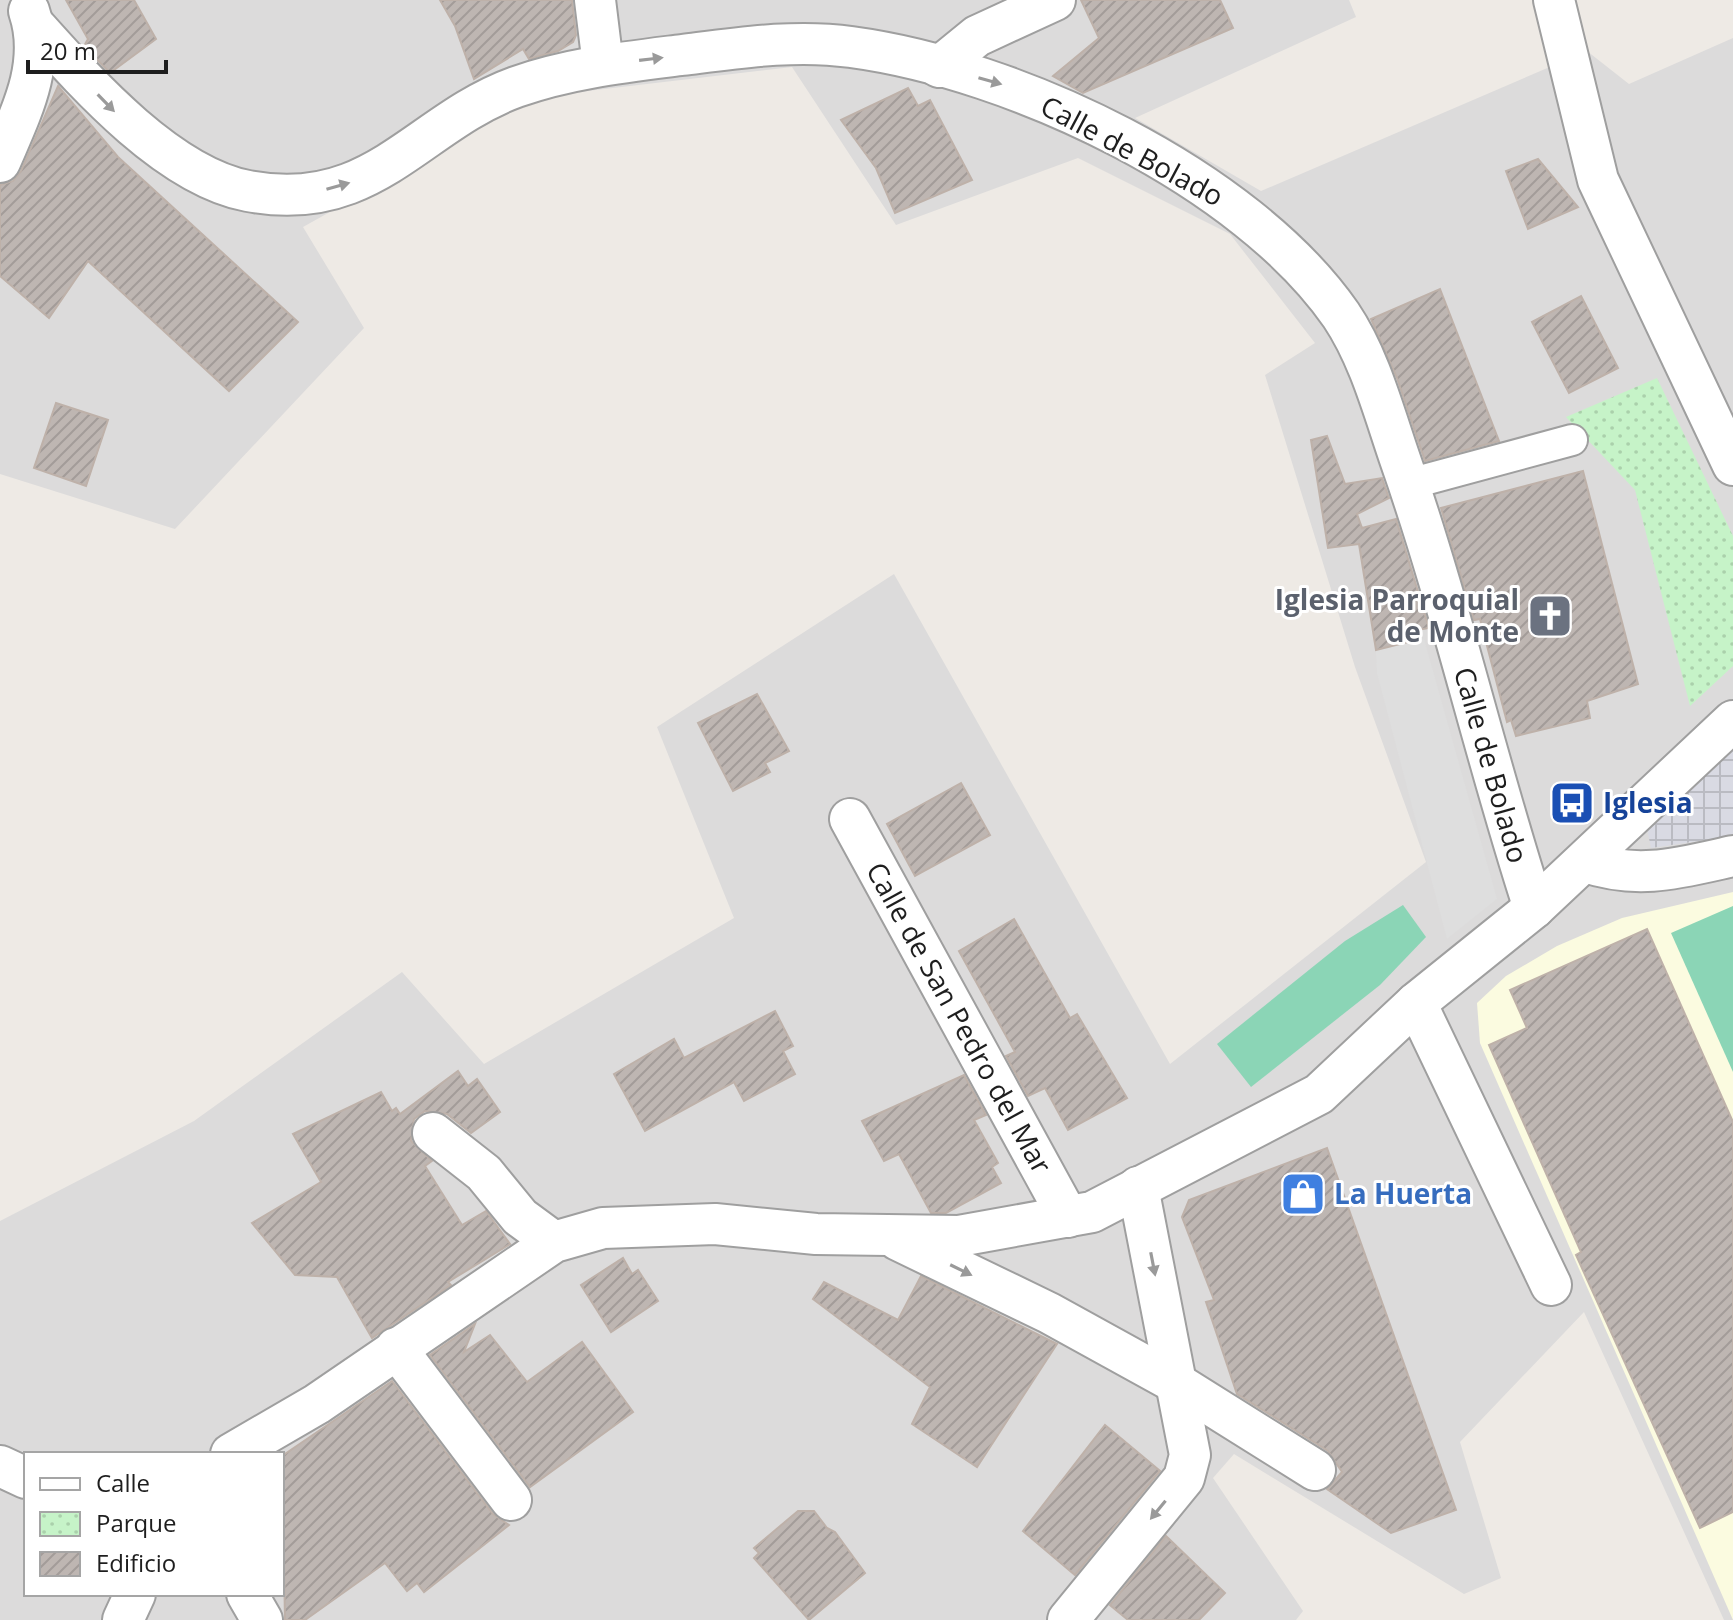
<svg xmlns="http://www.w3.org/2000/svg" width="1733" height="1620" viewBox="0 0 1733 1620" font-family="'Open Sans',sans-serif">
	<style>
		.residential { fill: #dcdbdb; fill-rule: evenodd }
		.education { fill: #fbfbe0 }
		.park { fill: url(#park-dots) }
		.pitch { fill: #8bd5b6 }
		.parking { fill: #dedede }
		.plaza { fill: url(#plaza-grid) }
		.building { fill: url(#building-hatch); stroke: #beb1a9; stroke-width: 2 }
		.lines { fill: none; stroke-linecap: round; stroke-linejoin: round }
		.pedestrian-casing { stroke: #9f9f9f; stroke-width: 34 }
		.minor-casing { stroke: #9f9f9f; stroke-width: 44 }
		.pedestrian { stroke: #fff; stroke-width: 30 }
		.minor { stroke: #fff; stroke-width: 40 }
		.oneway { fill: #9a9a9a }
		.labels { text-anchor: middle; stroke-width: 6; stroke-linejoin: round; paint-order: stroke }
		.street-label { font-size: 28px; fill: #1e1e1e; stroke: #fff }
		.worship-label { font-size: 28px; font-weight: bold; fill: #5b616d; stroke: #fff; text-anchor: end }
		.transit-label { font-size: 28px; font-weight: bold; fill: #164399; stroke: #fff; text-anchor: start }
		.shop-label { font-size: 28px; font-weight: bold; fill: #366cbe; stroke: #fff; text-anchor: start }
	</style>
	<defs>
		<pattern id="park-dots" width="8" height="8" patternUnits="userSpaceOnUse" patternTransform="scale(2)"><rect width="8" height="8" fill="#c6f3c8"/><path d="M2 2h.1M6 6h.1" fill="none" stroke="#aad0ab" stroke-width="1.8" stroke-linecap="round"/></pattern>
		<pattern id="plaza-grid" width="8" height="8" patternUnits="userSpaceOnUse" patternTransform="scale(2)"><rect width="8" height="8" fill="#d9dae3"/><path d="M0 4h8M4 0v8" fill="none" stroke="#babbc2"/></pattern>
		<pattern id="building-hatch" width="6" height="6" patternUnits="userSpaceOnUse" patternTransform="scale(2)"><rect width="6" height="6" fill="#beb6b2"/><path d="M-1 1l2-2M0 6l6-6M5 7l2-2" fill="none" stroke="#a39c99"/></pattern>
	</defs>
	<rect width="100%" height="100%" fill="#eeeae5"/>
	<path class="residential" d="M 0,0 L 1349,0 L 1356,17 L 1135,118 L 1261,191 L 1587,51 L 1629,84 L 1733,38 L 1733,1620 L 1724,1620 L 1584,1312 L 1460,1442 L 1501,1578 L 1464,1594 L 1234,1454 L 1213,1478 L 1303,1611 L 1296,1620 L 0,1620 L 0,1221 L 194,1121 L 402,972 L 484,1064 L 734,918 L 657,727 L 894,574 L 1170,1064 L 1426,862 L 1355,667 L 1265,375 L 1315,343 L 1230,234 L 1078,158 L 896,225 L 792,67 L 536,97 L 303,227 L 364,328 L 175,529 L 0,474 ZM 26,1454 L 282,1454 L 282,1594 L 26,1594 Z"/>
	<polygon class="education" points="1733,892 1733,1620 1480,1043 1477,1003 1506,976 1557,946 1622,918"/>
	<polygon class="park" points="1657,378 1733,536 1733,666 1690,706 1635,490 1566,417"/>
	<g class="pitch">
		<polygon points="1403,905 1426,937 1380,985 1251,1087 1217,1044 1345,941"/>
		<polygon points="1733,906 1733,1072 1671,933"/>
	</g>
	<polygon class="parking" points="1424,639 1497,899 1447,939 1377,673 1376,650"/>
	<polygon class="plaza" points="1733,750 1733,836 1651,848 1646,824"/>
	<g class="building">
		<polygon points="66,0 134,0 156,39 110,73 84,46 88,39"/>
		<polygon points="440,0 572,0 576,35 573,42 558,51 529,59 523,49 474,79 455,26"/>
		<polygon points="1081,0 1220,0 1233,28 1083,93 1053,76 1099,38"/>
		<polygon points="58,86 118,157 298,322 229,391 88,261 49,318 0,276 0,185 13,181 21,171"/>
		<polygon points="908,88 918,106 930,100 972,180 895,213 876,168 841,120"/>
		<polygon points="1538,159 1578,207 1528,229 1506,171"/>
		<polygon points="1440,289 1499,441 1425,461 1397,378 1371,319"/>
		<polygon points="1581,296 1618,368 1569,393 1532,322"/>
		<polygon points="56,403 108,420 86,486 34,468"/>
		<polygon points="1327,436 1345,484 1382,478 1389,498 1357,514 1362,528 1396,519 1429,628 1411,631 1412,641 1376,650 1359,544 1328,548 1311,440"/>
		<polygon points="1583,471 1638,684 1587,701 1590,718 1516,736 1511,720 1507,722 1480,619 1474,620 1441,508"/>
		<polygon points="757,694 789,751 765,763 770,772 733,791 698,723"/>
		<polygon points="961,783 990,835 915,876 887,824"/>
		<polygon points="1014,919 1070,1018 1077,1014 1127,1098 1068,1130 1045,1088 1028,1096 1006,1056 1015,1052 959,951"/>
		<polygon points="1647,929 1733,1122 1733,1512 1700,1528 1576,1255 1581,1252 1489,1045 1527,1028 1510,990"/>
		<polygon points="775,1011 793,1046 783,1051 795,1074 744,1101 734,1082 645,1131 614,1074 674,1039 684,1058"/>
		<polygon points="458,1071 468,1086 477,1079 500,1112 471,1133 447,1114 425,1111 414,1119 411,1141 432,1161 425,1166 462,1225 486,1211 510,1244 448,1282 451,1285 372,1338 337,1277 295,1275 252,1223 321,1182 293,1134 381,1092 392,1111 396,1108 400,1114"/>
		<polygon points="964,1075 986,1115 974,1120 998,1163 992,1167 1001,1183 946,1213 931,1213 899,1154 884,1161 862,1121"/>
		<polygon points="1327,1148 1456,1510 1391,1533 1327,1489 1342,1472 1328,1451 1237,1394 1206,1302 1214,1300 1182,1217 1189,1200"/>
		<polygon points="623,1258 632,1274 638,1270 658,1301 611,1332 581,1285"/>
		<polygon points="921,1276 1057,1344 977,1467 912,1424 930,1387 813,1299 824,1282 898,1320"/>
		<polygon points="475,1324 464,1352 490,1335 527,1382 582,1342 633,1412 530,1487 430,1355"/>
		<polygon points="392,1381 493,1514 509,1525 424,1592 417,1583 407,1591 385,1563 305,1620 285,1620 282,1456"/>
		<polygon points="1105,1425 1160,1471 1075,1575 1023,1531"/>
		<polygon points="798,1511 814,1511 827,1528 835,1532 865,1573 809,1620 754,1558 759,1553 754,1548"/>
		<polygon points="1166,1536 1225,1593 1199,1620 1128,1620 1110,1605"/>
	</g>
	<g class="lines">
		<g class="pedestrian-casing">
			<polyline id="pedestrian" points="1409,484 1572,440"/>
		</g>
		<g class="minor-casing">
			<g id="minor">
				<polyline points="595,0 603,65"/>
				<polyline points="1554,0 1598,180 1733,465"/>
				<path d="M 34,25 C 86,83 168,176 248,191 C 373,215 417,123 516,87 C 570,68 626,62 682,55 C 738,48 795,39 851,47 C 1015,69 1245,177 1341,315 C 1370,358 1384,413 1401,462 C 1452,608 1486,761 1534,908"/>
				<polyline points="939,67 977,36 1055,0"/>
				<path d="M 0,162 C 20,115 47,64 29,11"/>
				<polyline points="850,819 1068,1217"/>
				<path d="M 1585,862 C 1639,880 1679,868 1733,856"/>
				<polyline points="1416,1003 1551,1285"/>
				<polyline points="433,1133 484,1173 520,1217 554,1242"/>
				<polyline points="898,1240 1049,1313 1176,1383 1315,1470"/>
				<polyline points="396,1348 511,1500"/>
				<polyline points="231,1454 317,1404 554,1242 603,1228 715,1224 816,1234 959,1236 1092,1212 1319,1094 1416,1003 1534,908 1733,721"/>
				<polyline points="0,1466 26,1478"/>
				<polyline points="247,1594 262,1620"/>
				<polyline points="123,1620 135,1594"/>
				<polyline points="1068,1620 1184,1478 1190,1455 1138,1187"/>
			</g>
		</g>
		<use href="#pedestrian" class="pedestrian"/>
		<use href="#minor" class="minor"/>
	</g>
	<defs><path id="oneway-solid" d="M-6-.8H1V-3.2L6.5 0L1 3.2V.8H-6Z" transform="scale(2)"/></defs>
	<g class="oneway">
		<use href="#oneway-solid" transform="translate(651 59) rotate(-7)"/>
		<use href="#oneway-solid" transform="translate(990 81) rotate(16)"/>
		<use href="#oneway-solid" transform="translate(106 103) rotate(46)"/>
		<use href="#oneway-solid" transform="translate(338 186) rotate(-16)"/>
		<use href="#oneway-solid" transform="translate(1153 1264) rotate(79)"/>
		<use href="#oneway-solid" transform="translate(961 1270) rotate(26)"/>
		<use href="#oneway-solid" transform="translate(1158 1510) rotate(129)"/>
	</g>
	<defs>
		<g id="church-square" transform="scale(2.3)"><rect x="-9" y="-9" width="18" height="18" rx="4" fill="#6b7280" stroke="#fff"/><path d="M-1.2-6h2.4v3.5h3.3v2.4h-3.3V6h-2.4V-.1h-3.3v-2.4h3.3Z" fill="#fff"/></g>
		<g id="bus-square" transform="scale(2.3)"><rect x="-9" y="-9" width="18" height="18" rx="4" fill="#1a4fb4" stroke="#fff"/><path d="M-5-6H5V4H4V6H2V4H-2V6H-4V4H-5ZM-3.5-4V0h7V-4ZM-3.5 1.2v1.5H-2V1.2ZM2 1.2v1.5H3.5V1.2Z" fill="#fff"/></g>
		<g id="shop-square" transform="scale(2.3)"><rect x="-9" y="-9" width="18" height="18" rx="4" fill="#3f7fe0" stroke="#fff"/><path d="M-5-2.5h2.3a2.7 3.5 0 0 1 5.4 0H5L5.5 6h-11ZM-1.5-2.5h3a1.5 2.3 0 0 0-3 0Z" fill="#fff"/></g>
	</defs>
	<g fill-rule="evenodd">
		<use href="#church-square" x="1550" y="616"/>
		<use href="#bus-square" x="1572" y="803"/>
		<use href="#shop-square" x="1303" y="1194"/>
	</g>
	<g class="labels">
		<g class="street-label">
			<text transform="translate(1132 151) rotate(28)" y="10">Calle de Bolado</text>
			<text transform="translate(1491 765) rotate(74)" y="10">Calle de Bolado</text>
			<text transform="translate(959 1018) rotate(61)" y="10">Calle de San Pedro del Mar</text>
		</g>
		<g class="worship-label">
			<text x="1519" y="610">Iglesia Parroquial<tspan x="1519" dy="32">de Monte</tspan></text>
		</g>
		<g class="transit-label">
			<text x="1603" y="813">Iglesia</text>
		</g>
		<g class="shop-label">
			<text x="1334" y="1204">La Huerta</text>
		</g>
	</g>
	<rect x="24" y="1452" width="260" height="144" fill="#ffffff" stroke="#a5a5a5" stroke-width="2"/>
	<rect x="40" y="1478" width="40" height="12" fill="#ffffff" stroke="#a5a5a5" stroke-width="2"/>
	<text x="96" y="1492" font-size="24" fill="#1e1e1e">Calle</text>
	<rect x="40" y="1512" width="40" height="24" fill="url(#park-dots)" stroke="#a5a5a5" stroke-width="2"/>
	<text x="96" y="1532" font-size="24" fill="#1e1e1e">Parque</text>
	<rect x="40" y="1552" width="40" height="24" fill="url(#building-hatch)" stroke="#a5a5a5" stroke-width="2"/>
	<text x="96" y="1572" font-size="24" fill="#1e1e1e">Edificio</text>
	<path d="M28 60v12h138v-12" fill="none" stroke="#1e1e1e" stroke-width="4"/>
	<text x="40" y="60" font-size="24" fill="#1e1e1e" stroke="#ffffff" stroke-width="6" paint-order="stroke">20 m</text>
</svg>
